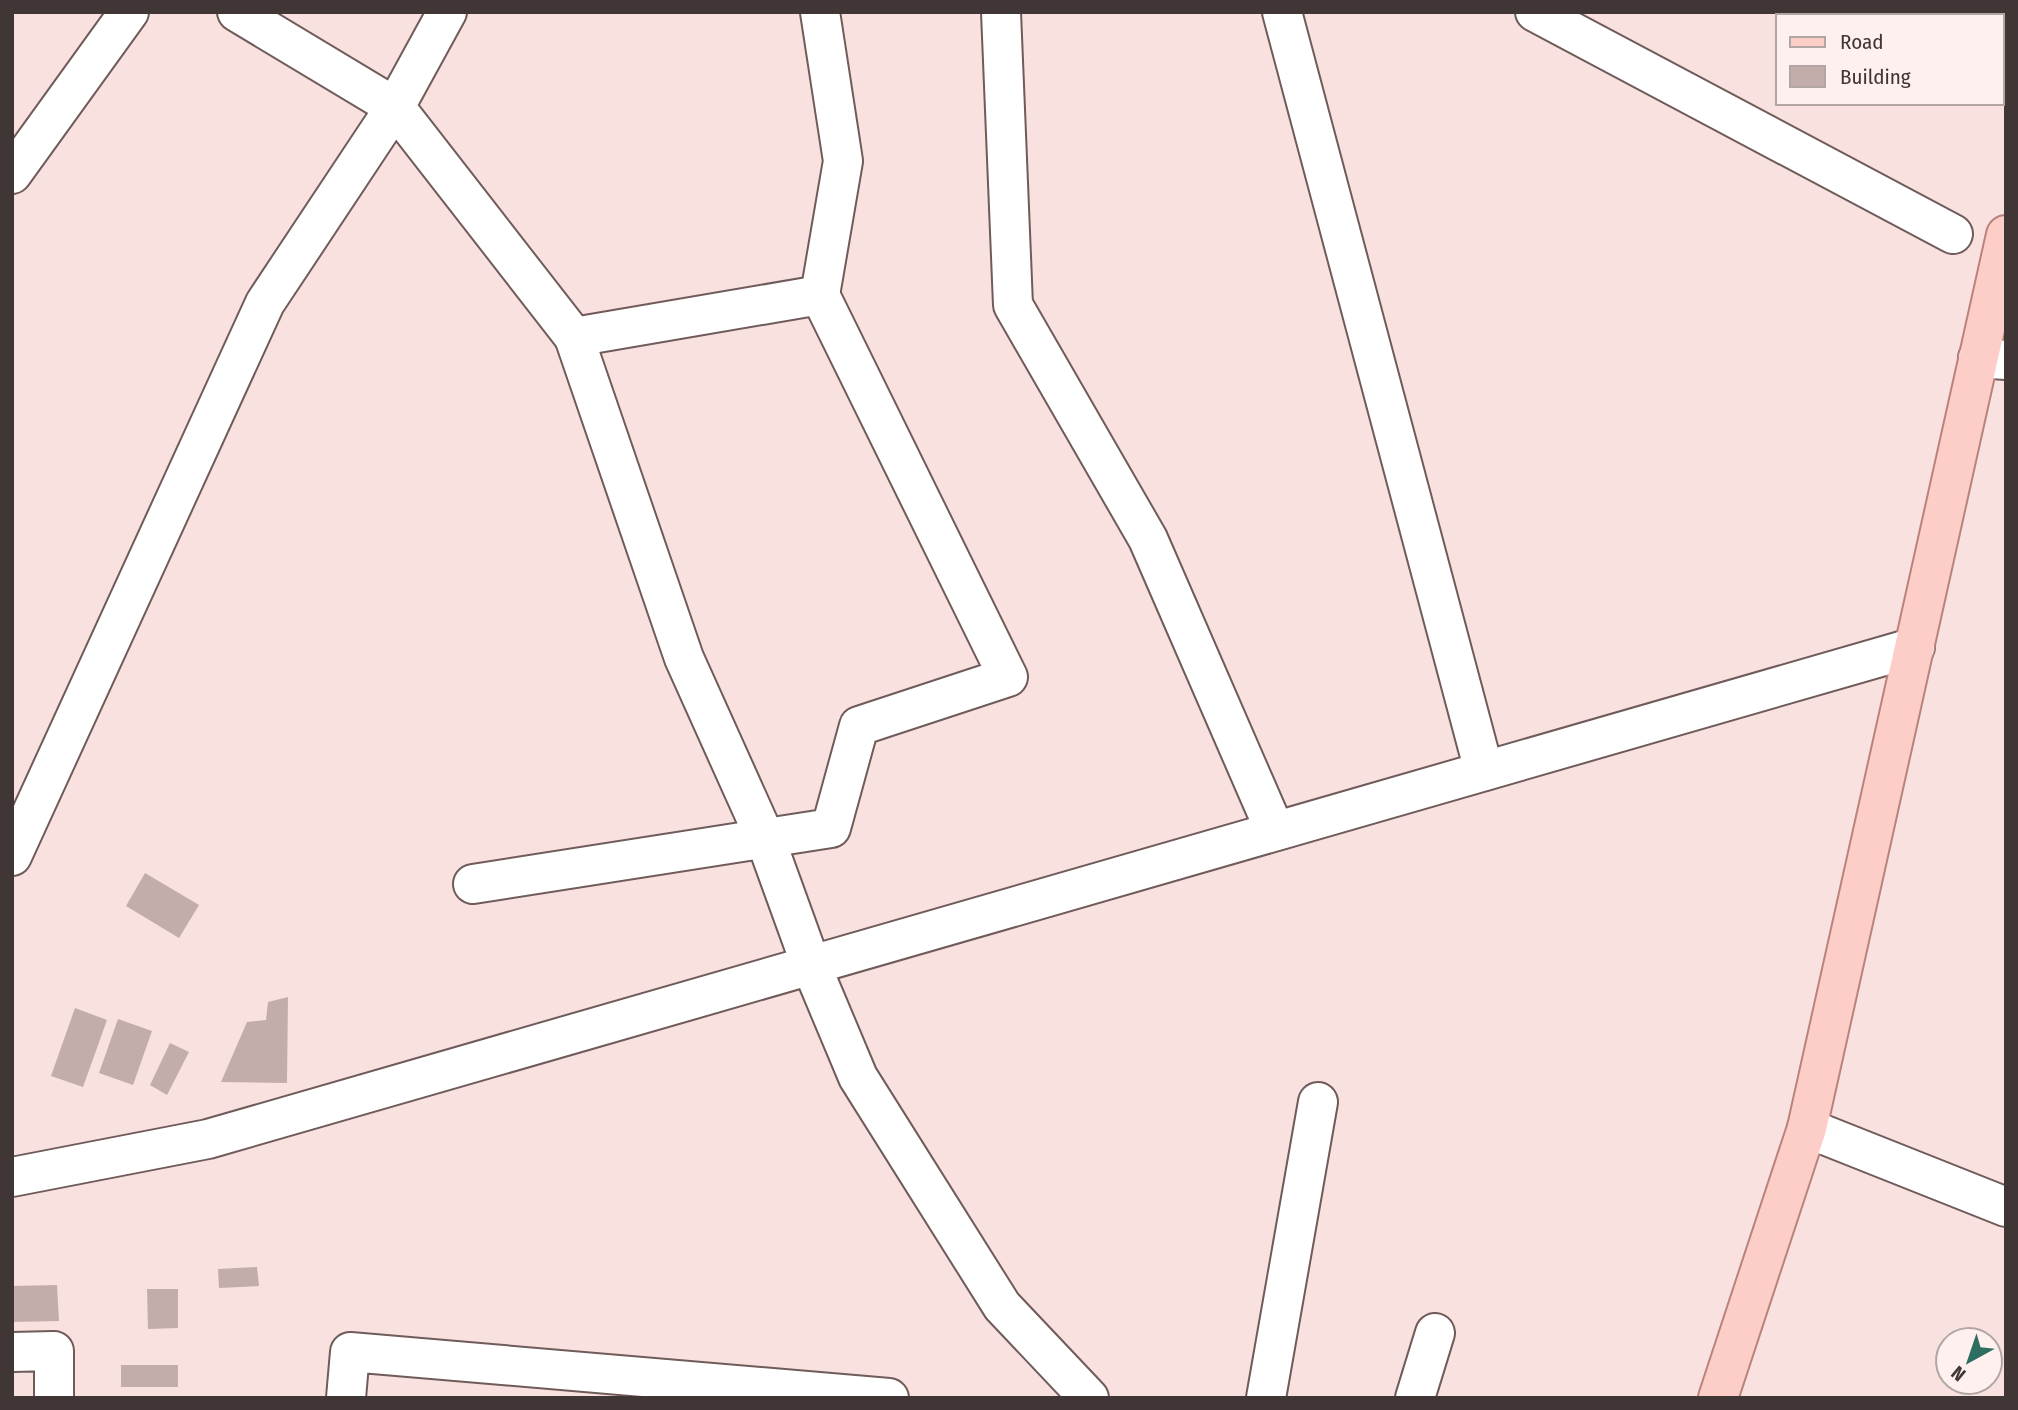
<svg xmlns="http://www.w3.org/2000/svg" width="2018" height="1410" viewBox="0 0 2018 1410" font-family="'Fira Sans Condensed',sans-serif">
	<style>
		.building { fill: #c3adaa }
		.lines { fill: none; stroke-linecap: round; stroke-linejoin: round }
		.minor-casing { stroke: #6f5b59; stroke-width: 42 }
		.major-casing { stroke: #b9837c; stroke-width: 42 }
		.minor { stroke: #fff; stroke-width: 38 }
		.major { stroke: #fdcdc8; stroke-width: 38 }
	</style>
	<rect width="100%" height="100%" fill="#f8e1de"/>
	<g class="building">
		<polygon points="145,873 199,905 179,938 126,906"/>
		<polygon points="288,997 287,1083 221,1082 247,1022 266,1020 268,1002"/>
		<polygon points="75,1008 107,1020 83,1087 51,1076"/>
		<polygon points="118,1019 152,1031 133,1085 99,1073"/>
		<polygon points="170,1043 189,1052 167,1095 150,1085"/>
		<polygon points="257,1267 259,1286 219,1288 218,1269"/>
		<polygon points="57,1285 59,1321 12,1322 12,1286"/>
		<polygon points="147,1289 178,1289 178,1328 148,1329"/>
		<rect x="121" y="1365" width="57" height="22"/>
	</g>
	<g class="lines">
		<g class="minor-casing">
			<g id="minor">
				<polyline points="447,12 395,107 574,337 820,295 843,161 820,12"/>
				<polyline points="1001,12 1013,305 1148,539 1275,831"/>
				<polyline points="1282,12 1484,771"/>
				<polyline points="1535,12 1953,234"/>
				<polyline points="12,174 129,12"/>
				<polyline points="574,337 684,658 765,838 811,965 858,1077 1002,1306 1089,1398"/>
				<polyline points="1978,358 2006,360"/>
				<polyline points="12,856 265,303 395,107 237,12"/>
				<polyline points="473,884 831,828 859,726 1008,677 820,295"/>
				<polyline points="1807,1128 2006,1207"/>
				<polyline points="12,1177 208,1139 1915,647"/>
				<polyline points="12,1352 54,1351 54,1398"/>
				<polyline points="346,1398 350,1352 889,1398"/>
				<polyline points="1266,1398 1318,1102"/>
				<polyline points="1415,1398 1435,1333"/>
			</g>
		</g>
		<g class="major-casing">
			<polyline id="major" points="1718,1398 1807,1128 2006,235"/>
		</g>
		<use href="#minor" class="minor"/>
		<use href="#major" class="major"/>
	</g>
	<rect width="2018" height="1410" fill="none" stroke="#3f3635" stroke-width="28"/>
	<rect x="1776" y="14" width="228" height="91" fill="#fef0ef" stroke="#b2a6a5" stroke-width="2"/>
	<rect x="1790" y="37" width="35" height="10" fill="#fdcdc8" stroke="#b2a6a5" stroke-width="2"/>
	<text x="1840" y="49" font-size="21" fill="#3f3635">Road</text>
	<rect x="1790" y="66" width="35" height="21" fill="#c3adaa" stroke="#b2a6a5" stroke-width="2"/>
	<text x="1840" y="84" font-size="21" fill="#3f3635">Building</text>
	<g transform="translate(1969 1361) rotate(220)"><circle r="33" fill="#fef0ef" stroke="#b2a6a5" stroke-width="2"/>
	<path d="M0-5L12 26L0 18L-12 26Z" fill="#2c6f61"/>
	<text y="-10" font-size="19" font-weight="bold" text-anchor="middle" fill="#3f3635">N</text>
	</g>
</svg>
